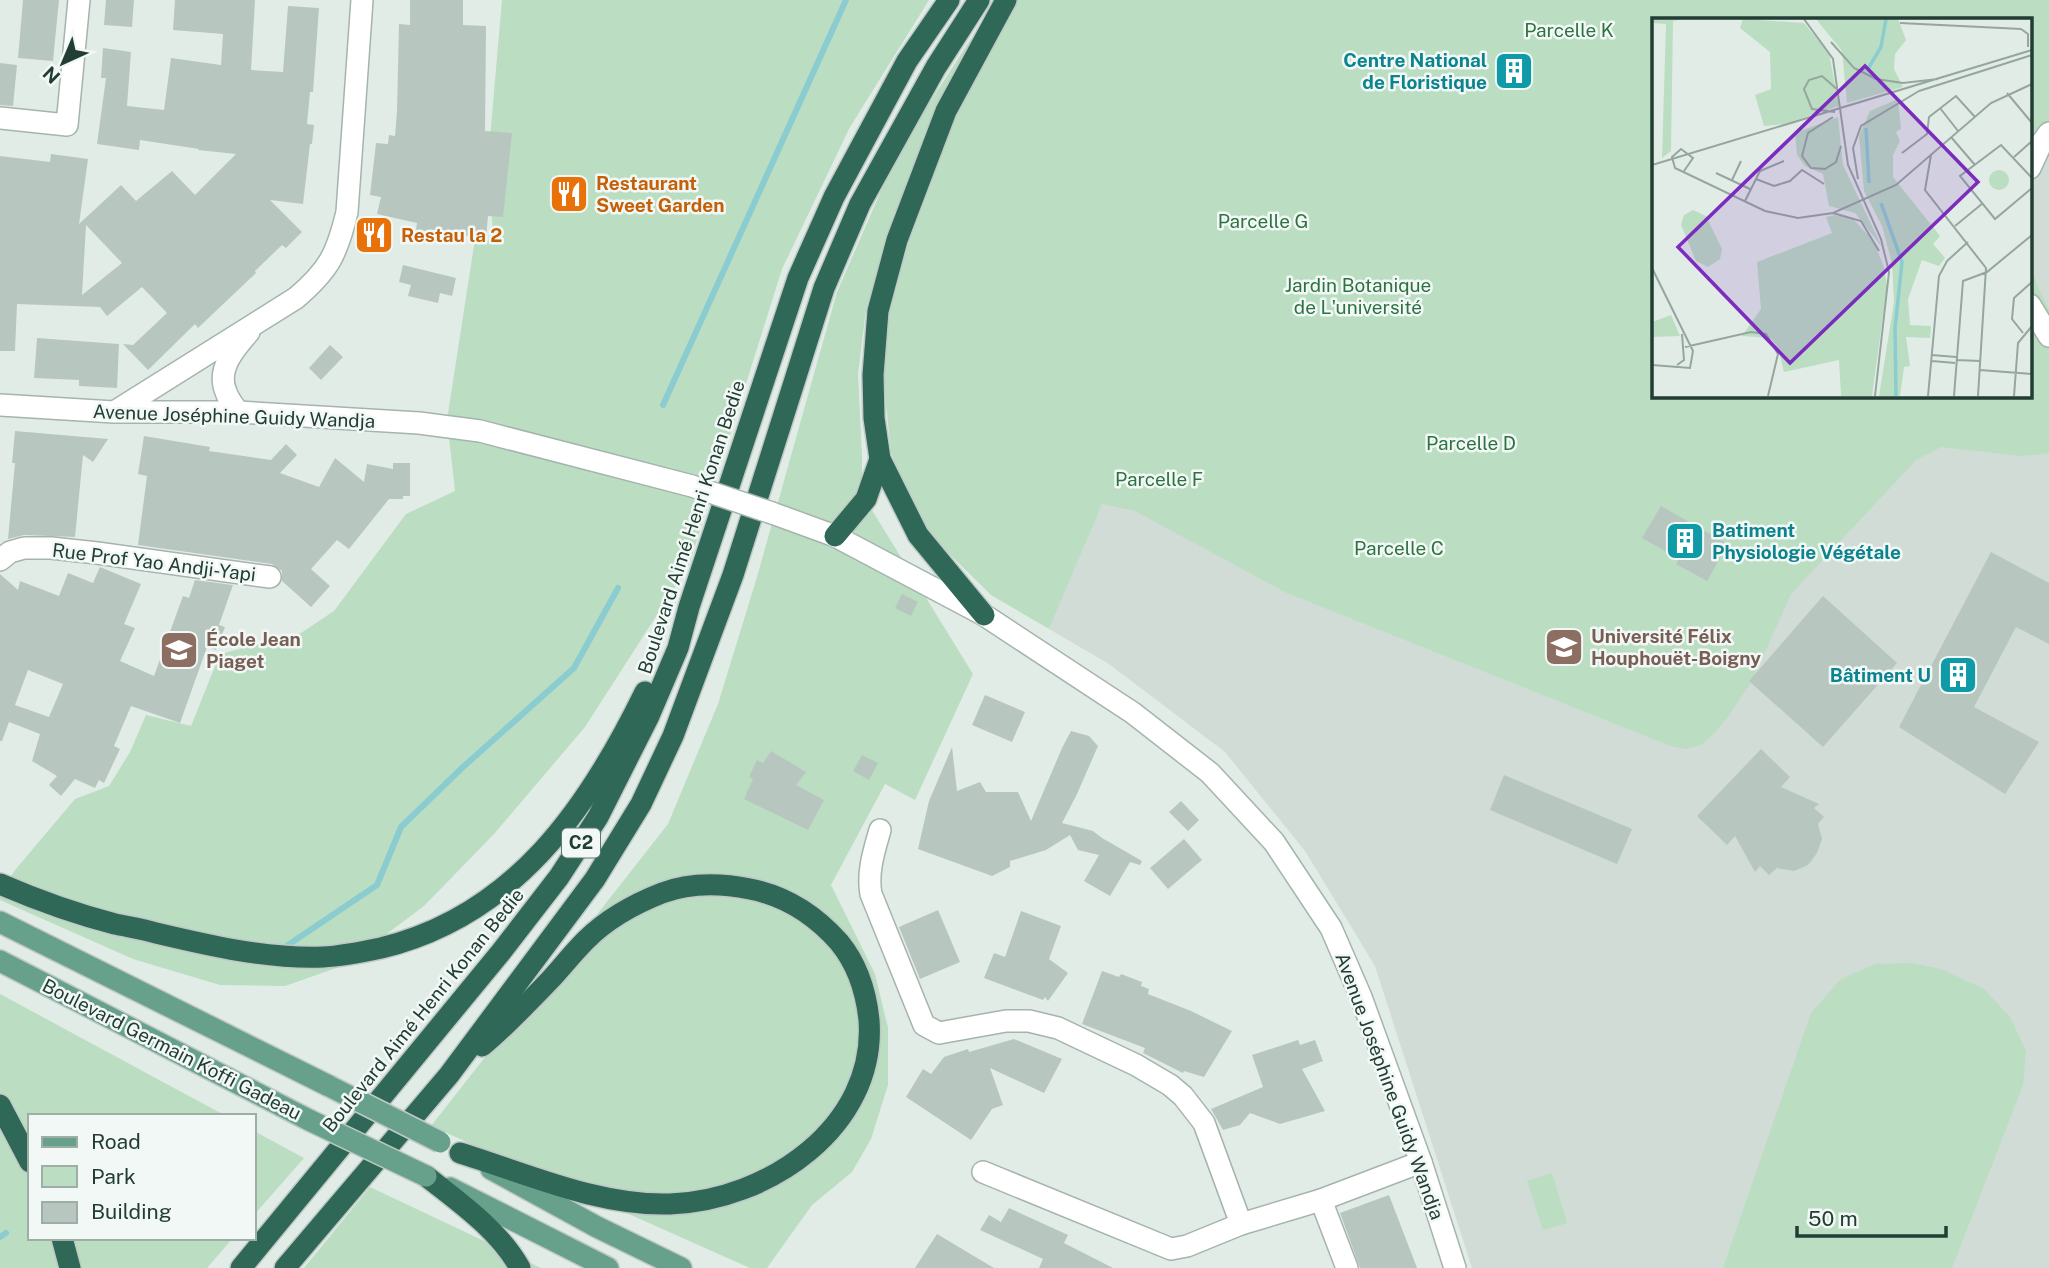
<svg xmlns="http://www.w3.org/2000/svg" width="2049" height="1268" viewBox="0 0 2049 1268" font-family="'Public Sans',sans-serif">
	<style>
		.built { fill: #d0dcd5; fill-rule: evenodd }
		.green { fill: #bbddc1 }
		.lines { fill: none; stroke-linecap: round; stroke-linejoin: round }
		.stream { stroke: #8bccd0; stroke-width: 6 }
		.building { fill: #b7c7bf; fill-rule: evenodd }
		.minor-casing { stroke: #a5b4ad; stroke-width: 24 }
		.tertiary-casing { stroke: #a5b4ad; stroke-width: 24 }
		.primary-casing { stroke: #c1c9c6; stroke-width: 24 }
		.motorway-casing { stroke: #c1c9c6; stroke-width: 24 }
		.minor { stroke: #fff; stroke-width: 21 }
		.tertiary { stroke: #fff; stroke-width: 21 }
		.primary { stroke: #67a18c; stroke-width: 21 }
		.motorway { stroke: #2f6857; stroke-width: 21 }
		.tertiary-bridge-casing { stroke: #a5b4ad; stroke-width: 24; stroke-linecap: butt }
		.primary-bridge-casing { stroke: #c1c9c6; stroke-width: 24; stroke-linecap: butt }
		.tertiary-bridge { stroke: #fff; stroke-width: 21 }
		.primary-bridge { stroke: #67a18c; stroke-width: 21 }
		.labels { text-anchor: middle; stroke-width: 5; stroke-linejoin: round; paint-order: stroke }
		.shield { fill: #f2f8f5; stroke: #60756d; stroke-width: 2 }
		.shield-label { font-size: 18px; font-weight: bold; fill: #223d33 }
		.park-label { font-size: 19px; fill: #2d7341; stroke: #f2f8f5 }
		.culture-label { font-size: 19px; font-weight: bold; fill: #0d838f; stroke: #f2f8f5; text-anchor: end }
		.food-label { font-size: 19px; font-weight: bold; fill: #c56008; stroke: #f2f8f5; text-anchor: start }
		.street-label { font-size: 19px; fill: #223d33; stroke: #f2f8f5 }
		.education-label { font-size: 19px; font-weight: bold; fill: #785e54; stroke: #f2f8f5; text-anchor: start }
		.inset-river { fill: none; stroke: #8bccd0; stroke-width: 3.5 }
		.inset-road { fill: none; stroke: #95a69f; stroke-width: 2 }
		.view { fill: #7b2cbf; fill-opacity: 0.15; stroke: #7b2cbf; stroke-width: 3.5 }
		.inset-edge { fill: none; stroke: #223d33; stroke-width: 3.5 }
	</style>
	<rect width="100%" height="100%" fill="#e2ece7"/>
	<path class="built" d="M 1147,0 L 2049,0 L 2049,1268 L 1472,1268 L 1375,966 L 1305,851 L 1225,752 L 1109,664 L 1049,629 L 1102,503 ZM 1654,19 L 2030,19 L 2030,396 L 1654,396 Z"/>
	<g class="green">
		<polygon points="502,0 929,0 850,127 782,269 689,565 585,727 494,834 424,906 345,965 285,986 220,985 133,959 0,900 0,893 15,870 75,799 109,786 130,752 146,715 191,726 220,654 301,633 334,611 406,514 455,491 447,420 475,239 493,240 489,149"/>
		<polygon points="1017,0 2049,0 2049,125 2030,162 2030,19 1654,19 1654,396 2030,396 2030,264 2037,285 2049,309 2049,453 2022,456 1941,447 1916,460 1791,594 1752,681 1727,718 1712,736 1701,745 1686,749 1671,746 1287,593 1135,511 1102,504 1049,629 991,595 925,530 903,490 891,452 883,376 890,311 908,244 957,113 998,30"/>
		<polygon points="972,37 939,104 888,238 866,309 858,374 862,456 862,494 973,674 915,800 885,784 831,885 875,974 888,1028 888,1085 871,1139 852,1172 812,1205 767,1268 750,1268 431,1126 668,824 718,704 757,577 837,292 898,152"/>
		<polygon points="1912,963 1941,969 1984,989 2010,1017 2026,1051 2023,1085 1952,1268 1723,1268 1811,1013 1841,979 1875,964"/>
		<polygon points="0,994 226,1116 30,1116 30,1238 233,1238 207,1268 0,1268"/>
		<polygon points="254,1131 304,1158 254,1215"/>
		<polygon points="1552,1173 1567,1223 1543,1230 1527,1181"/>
		<polygon points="370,1187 541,1268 304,1268"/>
	</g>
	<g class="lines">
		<g class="stream">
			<polyline points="663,405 846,0"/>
			<polyline points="282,949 377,885 401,827 463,767 574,668 618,588"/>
			<polyline points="0,1237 6,1233"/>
		</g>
	</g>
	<g class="building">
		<polygon points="23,0 59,0 53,61 18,58"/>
		<polygon points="106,0 134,0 132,27 104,25"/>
		<path d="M 175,0 L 255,0 L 251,70 L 283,72 L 288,6 L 319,8 L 313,92 L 310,92 L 307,124 L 314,125 L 312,144 L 310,144 L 303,204 L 270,200 L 302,232 L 286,248 L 282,245 L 255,271 L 256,273 L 198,328 L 195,324 L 148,370 L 123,344 L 133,345 L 167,313 L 142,287 L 107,316 L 100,307 L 17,304 L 15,351 L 0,351 L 0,156 L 50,162 L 51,154 L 88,159 L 79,224 L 121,185 L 136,201 L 172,171 L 195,195 L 236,154 L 198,150 L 199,149 L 140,140 L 139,150 L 97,144 L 106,78 L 101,78 L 103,48 L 131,52 L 127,106 L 164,110 L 171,58 L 221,65 L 223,34 L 173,30 ZM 86,225 L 122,263 L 82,295 Z"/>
		<polygon points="410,0 463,0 463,25 486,26 485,131 512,133 503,217 488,216 486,238 416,230 417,223 377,214 381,197 370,195 376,143 388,144 389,135 395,136 397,111 399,24 410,25"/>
		<polygon points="1500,52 1531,55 1528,89 1497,87"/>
		<polygon points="0,63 17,65 13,106 0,105"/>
		<polygon points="403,265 456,278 452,296 440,293 438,303 408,296 411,285 399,282"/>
		<polygon points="37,338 119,344 117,388 79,386 79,380 34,378"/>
		<polygon points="330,345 343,357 321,380 309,368"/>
		<polygon points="15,431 108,439 93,462 83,455 75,537 24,535 8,539 15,463 12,463"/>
		<polygon points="144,436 210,447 209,451 271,460 286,444 297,455 280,473 319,487 335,458 364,482 367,464 393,469 393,463 410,463 410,496 403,496 403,499 389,499 349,549 337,540 311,569 330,586 311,607 282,581 282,571 272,564 138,545 147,476 138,474"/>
		<polygon points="1661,506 1728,544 1707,581 1676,564 1679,559 1642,538"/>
		<polygon points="1991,552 2049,583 2049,644 2016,627 1974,707 2039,742 2005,794 1899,727"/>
		<path d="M 100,567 L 141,584 L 124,624 L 135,628 L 120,661 L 154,676 L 183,596 L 189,598 L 195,580 L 233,585 L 219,625 L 225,627 L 216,650 L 207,647 L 180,723 L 131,706 L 114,746 L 120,749 L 104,783 L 99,780 L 95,788 L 75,779 L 61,796 L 49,785 L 57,776 L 32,761 L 40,734 L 9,722 L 2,741 L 0,741 L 0,574 L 18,590 L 20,581 L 59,596 L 68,573 L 93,583 ZM 28,670 L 63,684 L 49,717 L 15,705 Z"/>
		<polygon points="902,594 918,602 911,616 895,608"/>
		<polygon points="1823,596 1897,663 1823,747 1749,681"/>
		<polygon points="985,695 1025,712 1012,742 972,725"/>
		<polygon points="1071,731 1089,736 1098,746 1077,794 1062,823 1093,831 1102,838 1142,861 1140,865 1130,862 1110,896 1084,881 1099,855 1078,850 1070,835 1046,850 1010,861 1010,867 992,876 918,849 929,801 952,747 957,791 980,782 986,792 1018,792 1031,821 1062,748"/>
		<polygon points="1761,749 1790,777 1781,787 1819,804 1814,808 1824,817 1818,824 1822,839 1817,853 1808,865 1794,871 1777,868 1769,875 1760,866 1755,872 1735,836 1727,845 1697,816"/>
		<polygon points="771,751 806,772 796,785 824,800 808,830 744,799 753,779 749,777 757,760 763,763"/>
		<polygon points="862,755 878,763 869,780 853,771"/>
		<polygon points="1504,775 1632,829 1617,864 1490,810"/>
		<polygon points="1181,801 1199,820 1188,831 1169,812"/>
		<polygon points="1184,839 1202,860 1168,889 1150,868"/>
		<polygon points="938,910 960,962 920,979 899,927"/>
		<polygon points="1021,911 1061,926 1049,959 1068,973 1048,1001 1045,997 1043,1000 984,978 994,953 1005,957"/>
		<polygon points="1102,971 1119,977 1121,974 1142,982 1141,986 1149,989 1148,994 1191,1011 1232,1031 1204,1077 1184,1071 1183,1073 1143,1053 1145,1048 1082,1024"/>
		<polygon points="1014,1039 1062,1059 1044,1093 990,1068 1003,1105 992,1109 971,1140 906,1097 923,1069 931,1074 944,1057 968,1049 969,1052"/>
		<polygon points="1298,1040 1300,1045 1315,1040 1323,1061 1302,1069 1325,1111 1280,1124 1250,1113 1240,1125 1223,1130 1211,1109 1263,1087 1252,1055"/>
		<polygon points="1389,1195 1417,1268 1360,1268 1340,1213"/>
		<polygon points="1009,1208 1068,1235 1064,1243 1113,1268 1039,1268 1043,1259 980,1230 989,1215 1001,1222"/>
		<polygon points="937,1234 994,1268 915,1268"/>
	</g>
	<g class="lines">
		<g class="minor-casing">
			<g id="minor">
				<polyline points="0,118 67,125 79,0"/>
				<polyline points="2030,168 2041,144 2049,133"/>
				<polyline points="2030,305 2049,336"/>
				<polyline points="0,560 10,552 24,548 51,548 97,553 270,577"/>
				<path d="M 880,830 C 874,851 867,872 871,894 L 924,1025 L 939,1033 L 1006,1021 L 1029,1021 L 1058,1028 L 1136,1065 L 1170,1085 L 1183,1096 L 1204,1123 L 1241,1224"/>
				<polyline points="983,1172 1171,1249 1187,1246 1241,1224 1321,1200 1421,1162"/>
				<polyline points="1321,1200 1347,1268"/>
			</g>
		</g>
		<g class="tertiary-casing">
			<g id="tertiary">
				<polyline points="0,405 114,412 238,412 419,423 480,431 692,486"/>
				<path d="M 116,411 L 296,298 C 329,270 337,254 347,212 L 362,0"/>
				<path d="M 238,412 C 234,406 228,399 226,392 C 216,369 235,348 249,332"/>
				<polyline points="772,513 835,536 984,615 1133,713 1210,773 1274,842 1331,928 1361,997 1421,1162 1455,1268"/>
			</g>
		</g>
		<g class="primary-casing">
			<g id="primary">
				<polyline points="0,922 329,1086"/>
				<polyline points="0,961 309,1120"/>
				<polyline points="491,1169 597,1227 681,1268"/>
				<polyline points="450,1188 608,1268"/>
			</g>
		</g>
		<g class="motorway-casing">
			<g id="motorway">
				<polyline points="835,536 866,499 880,459"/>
				<polyline points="984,615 918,535 880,459 874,418 873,375 878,311 897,240 946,111 1006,0"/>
				<path d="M 0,884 C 37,900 76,914 115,924 C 129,927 143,929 156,933 C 211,946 267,959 323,957 C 343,956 362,952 381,948 C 514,916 588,809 645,692"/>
				<polyline points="0,1105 30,1162"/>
				<path d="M 460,1153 C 528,1174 598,1206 670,1204 C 767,1201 877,1127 869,1020 C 866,991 858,965 839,942 C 815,915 786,896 750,889 C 720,883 691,882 662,893 C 634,904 607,919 586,940 C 573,953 562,967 550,980 C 528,1003 506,1026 482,1046"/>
				<path d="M 426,1176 C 460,1203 498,1229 520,1268"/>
				<polyline points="62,1238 70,1268"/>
				<polyline points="241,1268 501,952 559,877 598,817 649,716 678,648 689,607 798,278 834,197 907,61 949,0"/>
				<polyline points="285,1268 449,1075 595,879 641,804 673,736 733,575 824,288 860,204 936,67 979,0"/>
			</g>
		</g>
		<use href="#minor" class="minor"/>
		<use href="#tertiary" class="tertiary"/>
		<use href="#primary" class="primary"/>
		<use href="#motorway" class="motorway"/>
		<g class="tertiary-bridge-casing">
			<polyline id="tertiary-bridge" points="692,486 772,513"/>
		</g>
		<g class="primary-bridge-casing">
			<g id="primary-bridge">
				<polyline points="329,1086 440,1142"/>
				<polyline points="309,1120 426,1176"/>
			</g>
		</g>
		<use href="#tertiary-bridge" class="tertiary-bridge"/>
		<use href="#primary-bridge" class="primary-bridge"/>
	</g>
	<defs>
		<g id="building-square" transform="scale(2.0125)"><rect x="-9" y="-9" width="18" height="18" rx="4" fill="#0f9aa8" stroke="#f2f8f5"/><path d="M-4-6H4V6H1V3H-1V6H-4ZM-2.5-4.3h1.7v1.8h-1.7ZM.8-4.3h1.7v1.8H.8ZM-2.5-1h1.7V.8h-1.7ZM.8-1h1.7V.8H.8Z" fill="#fff"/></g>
		<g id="restaurant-square" transform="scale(2.0125)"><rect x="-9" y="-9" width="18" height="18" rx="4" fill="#e8710a" stroke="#f2f8f5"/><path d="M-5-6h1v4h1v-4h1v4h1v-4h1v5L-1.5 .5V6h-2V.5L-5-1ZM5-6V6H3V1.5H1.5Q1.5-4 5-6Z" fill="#fff"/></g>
		<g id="university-square" transform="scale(2.0125)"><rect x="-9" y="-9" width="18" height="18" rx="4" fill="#8d6e63" stroke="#f2f8f5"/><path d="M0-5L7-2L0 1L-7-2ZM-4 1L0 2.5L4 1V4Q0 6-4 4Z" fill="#fff"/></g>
		<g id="school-square" transform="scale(2.0125)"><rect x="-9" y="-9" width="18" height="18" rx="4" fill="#8d6e63" stroke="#f2f8f5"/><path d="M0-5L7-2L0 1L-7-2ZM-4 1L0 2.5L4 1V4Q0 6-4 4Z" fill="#fff"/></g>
	</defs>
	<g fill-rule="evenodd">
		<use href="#building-square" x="1514" y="71"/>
		<use href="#restaurant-square" x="569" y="194"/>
		<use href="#restaurant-square" x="374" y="235"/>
		<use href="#building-square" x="1685" y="541"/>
		<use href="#university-square" x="1564" y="647"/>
		<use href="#school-square" x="179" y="650"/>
		<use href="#building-square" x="1958" y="675"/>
	</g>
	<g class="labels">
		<rect class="shield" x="562" y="828.5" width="38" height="29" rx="5"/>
		<g class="shield-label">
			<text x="581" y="849">C2</text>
		</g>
		<g class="park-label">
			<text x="1569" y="37">Parcelle K</text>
			<text x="1263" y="228">Parcelle G</text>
			<text x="1358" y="292">Jardin Botanique<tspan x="1358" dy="22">de L'université</tspan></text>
			<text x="1471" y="450">Parcelle D</text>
			<text x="1159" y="486">Parcelle F</text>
			<text x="1399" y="555">Parcelle C</text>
		</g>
		<g class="culture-label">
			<text x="1487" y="67">Centre National<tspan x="1487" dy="22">de Floristique</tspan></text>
			<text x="1712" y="537" text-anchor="start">Batiment<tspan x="1712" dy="22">Physiologie Végétale</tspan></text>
			<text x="1931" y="682">Bâtiment U</text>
		</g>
		<g class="food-label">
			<text x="596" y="190">Restaurant<tspan x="596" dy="22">Sweet Garden</tspan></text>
			<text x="401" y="242">Restau la 2</text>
		</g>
		<g class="street-label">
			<text transform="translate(234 416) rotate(2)" y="7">Avenue Joséphine Guidy Wandja</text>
			<text transform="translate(691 527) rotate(-72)" y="7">Boulevard Aimé Henri Konan Bedie</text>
			<text transform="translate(154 562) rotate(7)" y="7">Rue Prof Yao Andji-Yapi</text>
			<text transform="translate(423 1010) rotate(-51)" y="7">Boulevard Aimé Henri Konan Bedie</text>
			<text transform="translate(172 1049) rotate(27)" y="7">Boulevard Germain Koffi Gadeau</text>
			<text transform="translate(1390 1086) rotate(70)" y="7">Avenue Joséphine Guidy Wandja</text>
		</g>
		<g class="education-label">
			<text x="1591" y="643">Université Félix<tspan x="1591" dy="22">Houphouët-Boigny</tspan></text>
			<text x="206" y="646">École Jean<tspan x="206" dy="22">Piaget</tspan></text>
		</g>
	</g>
	<g transform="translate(1652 18)">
		<rect width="380" height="380" fill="#e2ece7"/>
		<path d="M 0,1 L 31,1 L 21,3 L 19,133 L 10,140 L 14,6 L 0,5 ZM 91,1 L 152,5 L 177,35 L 187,88 L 132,106 L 112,108 L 103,77 L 119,71 L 118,34 L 88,10 ZM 164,1 L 246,1 L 254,22 L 243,36 L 242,51 L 251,69 L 195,85 L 190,33 ZM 246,81 L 249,111 L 244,114 L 248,123 L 241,137 L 241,159 L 288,218 L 281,226 L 293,240 L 287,248 L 270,242 L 256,281 L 258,307 L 279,308 L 278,320 L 254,319 L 258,348 L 252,349 L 248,378 L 227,378 L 242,284 L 240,245 L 230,208 L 212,173 L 207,118 L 218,93 ZM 186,99 L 191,147 L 230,229 L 203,195 L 177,188 L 171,156 L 153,148 L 145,137 L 143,115 ZM337 162a10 10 0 1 1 20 0a10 10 0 1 1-20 0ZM 41,192 L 54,198 L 70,231 L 68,241 L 56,249 L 44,243 L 29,207 L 32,197 ZM 182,197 L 199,199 L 221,222 L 232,249 L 235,268 L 220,378 L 189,378 L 187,342 L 132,354 L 126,329 L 118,320 L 90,318 L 109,291 L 105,244 L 180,215 L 174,199 ZM 19,297 L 28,318 L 0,319 L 0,304 Z" fill="#bbddc1"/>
		<path class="inset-river" d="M 216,51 L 229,29 L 234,1M 214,110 L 217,165M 229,185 L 250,244 L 243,310 L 244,378"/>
		<path class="inset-road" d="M 152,1 L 181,41 L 196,147 L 229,221 L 237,254 L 223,378M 248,5 L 369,11 L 376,16 L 376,29M 179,24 L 202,50 L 224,61 L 251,65 L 286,61M 267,73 L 380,37M 355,75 L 380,105M 288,90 L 306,113M 183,94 L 160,91 L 152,71 L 157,62 L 170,58 L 187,73M 181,99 L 156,115 L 150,138 L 159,150 L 173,151 L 184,144 L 189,128M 299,119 L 323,147M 250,135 L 275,116 L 277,99 L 304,78 L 323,99M 279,137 L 273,172 L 334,250 L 326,378M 362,139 L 380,123M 0,147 L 380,32M 32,153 L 41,140 L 29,131 L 20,139 L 23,150 L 113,193 L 146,200 L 181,195 L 244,167 L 339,85 L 380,66M 64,155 L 98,171M 380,160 L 349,127 L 308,158 L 343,201 L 380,170M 104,161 L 122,168 L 138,163 L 150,152 L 172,166M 206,161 L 201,130 L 209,108 L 267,73M 80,162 L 89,143M 93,183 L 108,153 L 132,143M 181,195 L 209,203 L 227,233M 303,208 L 331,185M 0,250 L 41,333 L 38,350 L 0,347M 371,315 L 360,301 L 362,280 L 380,264M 33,329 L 99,314 L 114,316 L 126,336 L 116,378M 280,337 L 304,339M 304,342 L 329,343M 280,343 L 303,345M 25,347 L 32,342 L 30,316M 328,352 L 380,356M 276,378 L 287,258 L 295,243 L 316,224M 302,378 L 311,263 L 335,254 L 380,217M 362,378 L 366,325 L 380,308"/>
		<path class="view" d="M 213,48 L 326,164 L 138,345 L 26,229 Z"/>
		<rect width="380" height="380" class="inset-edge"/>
	</g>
	<rect x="28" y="1114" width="228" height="126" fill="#f2f8f5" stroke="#9fada7" stroke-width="2"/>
	<rect x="42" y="1137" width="35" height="10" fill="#67a18c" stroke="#9fada7" stroke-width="2"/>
	<text x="91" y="1149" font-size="21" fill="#223d33">Road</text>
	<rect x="42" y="1166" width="35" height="21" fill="#bbddc1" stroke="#9fada7" stroke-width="2"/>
	<text x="91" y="1184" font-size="21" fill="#223d33">Park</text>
	<rect x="42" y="1202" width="35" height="21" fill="#b7c7bf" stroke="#9fada7" stroke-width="2"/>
	<text x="91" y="1219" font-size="21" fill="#223d33">Building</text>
	<g transform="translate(63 63) rotate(224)" stroke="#f2f8f5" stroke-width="5" paint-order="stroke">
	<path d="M0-5L12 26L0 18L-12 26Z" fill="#223d33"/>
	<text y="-10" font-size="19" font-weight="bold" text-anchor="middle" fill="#223d33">N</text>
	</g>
	<path d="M1797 1226v10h149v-10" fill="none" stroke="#223d33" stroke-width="3.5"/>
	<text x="1808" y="1226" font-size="21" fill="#223d33" stroke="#f2f8f5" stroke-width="5" paint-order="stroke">50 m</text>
</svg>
